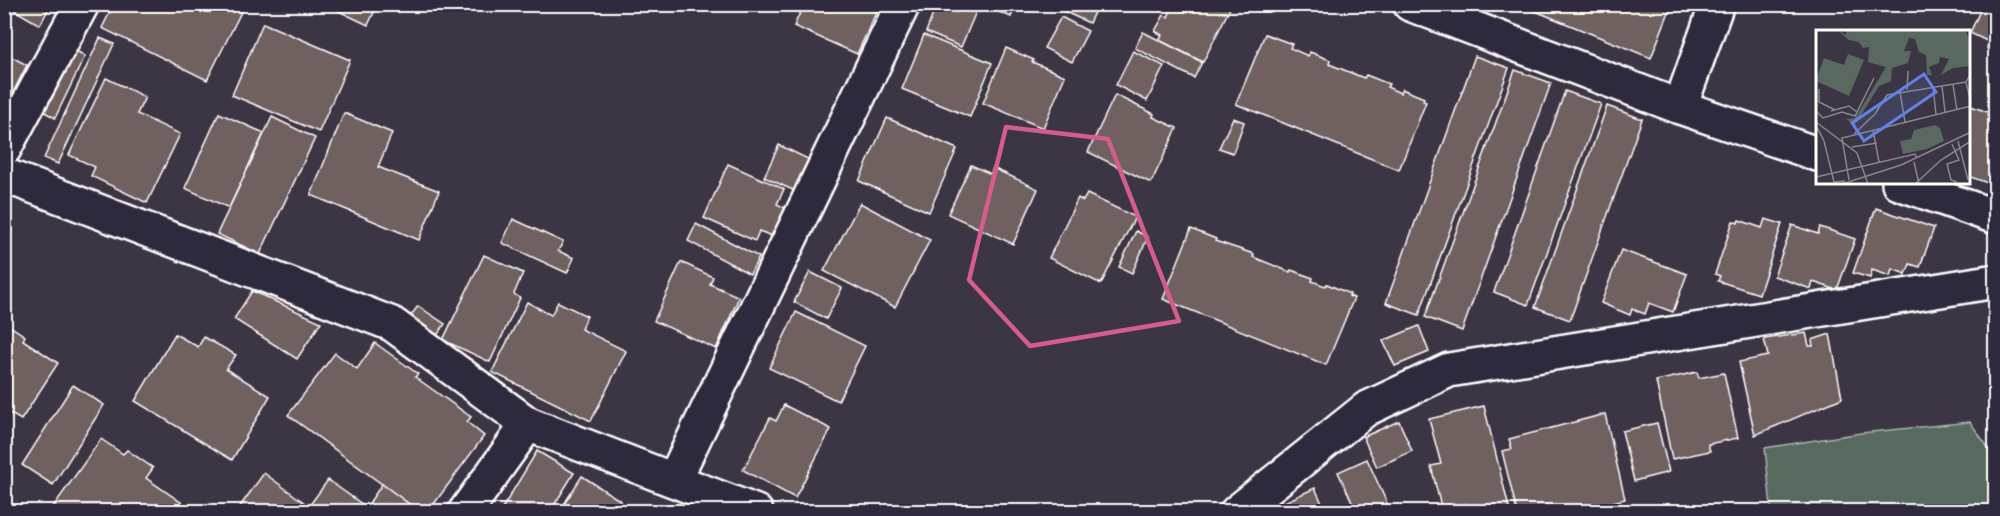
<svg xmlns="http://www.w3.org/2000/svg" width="2000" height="516" viewBox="0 0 2000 516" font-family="'Playpen Sans',sans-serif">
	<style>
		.green { fill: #596960; stroke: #acb4b0; stroke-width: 1.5 }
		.building { fill: #70615e; stroke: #fff; stroke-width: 1.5 }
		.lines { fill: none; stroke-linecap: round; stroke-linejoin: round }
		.minor-casing { stroke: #fff; stroke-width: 38 }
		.minor { stroke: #2f2a3d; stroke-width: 33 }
		.marked { fill: none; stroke: #d45d8c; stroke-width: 4.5; stroke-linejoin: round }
		.inset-road { fill: none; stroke: #8a868f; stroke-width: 1.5 }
		.view { fill: #6183e4; fill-opacity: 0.15; stroke: #6183e4; stroke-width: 3 }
		.inset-edge { fill: none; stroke: #fff; stroke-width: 3 }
	</style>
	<rect width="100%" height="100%" fill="#3c3544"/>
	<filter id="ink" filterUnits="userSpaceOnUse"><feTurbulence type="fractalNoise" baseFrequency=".0167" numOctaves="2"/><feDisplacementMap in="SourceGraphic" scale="12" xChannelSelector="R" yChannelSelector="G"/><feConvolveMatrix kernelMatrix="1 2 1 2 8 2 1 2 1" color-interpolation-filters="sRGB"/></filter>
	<g filter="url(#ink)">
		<polygon class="green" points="1970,422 1995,457 1995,483 1989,507 1992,511 1768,511 1771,507 1765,448 1861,433"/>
		<g class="building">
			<polygon points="4,4 51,4 40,25"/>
			<polygon points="114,4 245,4 207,80 102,28"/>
			<polygon points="324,4 378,4 368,25"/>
			<polygon points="804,4 880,4 857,54 794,26"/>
			<polygon points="937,4 971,4 978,7 961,47 926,32"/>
			<polygon points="980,4 1015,4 1016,5 1011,17"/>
			<polygon points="1048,4 1098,4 1089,23"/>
			<polygon points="1174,4 1232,4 1203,62 1159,40 1162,35 1155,31 1164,15 1168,17"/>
			<polygon points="1518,4 1672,4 1651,58"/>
			<polygon points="1983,4 1996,4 1996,52 1987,48 1989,42 1970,33"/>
			<polygon points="1061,17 1088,31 1072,62 1044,48"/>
			<polygon points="263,23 350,60 319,132 232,95"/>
			<polygon points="1143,32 1202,62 1194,78 1135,48"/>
			<polygon points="1265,34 1292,44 1290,48 1308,56 1310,52 1330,60 1329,64 1364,78 1366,75 1389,84 1387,87 1400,93 1402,89 1424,98 1423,101 1426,102 1399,170 1236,104"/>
			<polygon points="924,35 992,63 970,117 902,89"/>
			<polygon points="100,38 114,44 58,164 44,158"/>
			<polygon points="1006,48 1034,60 1032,62 1065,76 1043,128 983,103"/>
			<polygon points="73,49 85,56 55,118 43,111"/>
			<polygon points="1133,51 1164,66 1147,101 1116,85"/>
			<polygon points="4,53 27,65 4,110"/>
			<polygon points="1475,56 1509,68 1419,315 1386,303"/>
			<polygon points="1515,70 1551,83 1462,331 1425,317"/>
			<polygon points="106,78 145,97 137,114 180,134 147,203 91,176 95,167 69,155"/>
			<polygon points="1565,91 1601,104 1528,305 1494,292"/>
			<polygon points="1115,95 1154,114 1153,117 1177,128 1151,183 1088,152"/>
			<polygon points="1968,105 1996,115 1996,186 1968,176"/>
			<polygon points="1607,106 1642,119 1570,320 1535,307"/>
			<polygon points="219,113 264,133 229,208 185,188"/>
			<polygon points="344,113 392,133 378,167 439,191 419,240 311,195"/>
			<polygon points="272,117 315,138 260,254 217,234"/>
			<polygon points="887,118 957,149 929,212 859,181"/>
			<polygon points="1233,118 1244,122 1233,153 1219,148"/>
			<polygon points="779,145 810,160 795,191 764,177"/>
			<polygon points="728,164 784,189 777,204 785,208 772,236 759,231 755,241 704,218"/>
			<polygon points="971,165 991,174 993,168 1038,189 1013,244 948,214"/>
			<polygon points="1087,194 1135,217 1101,284 1049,258 1078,198 1083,201"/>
			<polygon points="860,203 930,240 895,307 824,271"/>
			<polygon points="1876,208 1934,228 1920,267 1910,264 1906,274 1892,269 1890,276 1872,270 1870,278 1853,273"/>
			<polygon points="513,219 563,242 558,251 574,258 567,273 502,243"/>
			<polygon points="1765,219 1782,224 1759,294 1718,281 1720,276 1715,274 1733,221 1738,223 1739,220 1762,228"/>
			<polygon points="696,224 759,257 750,274 688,241"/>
			<polygon points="1792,225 1818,234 1820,227 1855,239 1837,290 1813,282 1811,289 1774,276"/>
			<polygon points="1191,229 1216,239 1215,241 1254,254 1253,257 1290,272 1291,270 1313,278 1312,281 1325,286 1327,284 1350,294 1349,296 1354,298 1326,365 1163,299"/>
			<polygon points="1136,231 1148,237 1132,273 1119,267"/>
			<polygon points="1621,250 1687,274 1673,312 1649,303 1645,314 1632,309 1630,315 1601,303"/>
			<polygon points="484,255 523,273 514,294 520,298 490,362 443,340"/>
			<polygon points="681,262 713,277 710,284 739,297 716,349 654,321"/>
			<polygon points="810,272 842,288 826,319 794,302"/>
			<polygon points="252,291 321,322 297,359 234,319"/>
			<polygon points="527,302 551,315 558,302 587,316 581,329 626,351 591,421 492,372"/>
			<polygon points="418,306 445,324 435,338 409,318"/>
			<polygon points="796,312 865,346 838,401 769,368"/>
			<polygon points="4,322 25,336 23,340 58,363 21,420 4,410"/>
			<polygon points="1419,326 1429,352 1395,366 1383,341"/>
			<polygon points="1806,333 1809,346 1813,346 1812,340 1830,334 1842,398 1755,435 1739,362 1768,356 1764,339"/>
			<polygon points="175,334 198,347 204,337 236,355 226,369 270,396 232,460 135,401"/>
			<polygon points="375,343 418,374 415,377 471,417 467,422 484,436 428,512 420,512 288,415 335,353 357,369"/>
			<polygon points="1697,372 1699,378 1724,373 1738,438 1708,444 1710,451 1672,459 1656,381"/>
			<polygon points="73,385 104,405 53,485 22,465"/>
			<polygon points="784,405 831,429 795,498 743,470 770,418 776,421"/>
			<polygon points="1484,406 1510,512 1468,512 1466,504 1442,511 1431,466 1441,464 1429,419"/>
			<polygon points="1605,414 1625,499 1574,512 1517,512 1502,451 1512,449 1509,439"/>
			<polygon points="1399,421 1412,451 1377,467 1363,437"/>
			<polygon points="1657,423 1669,472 1634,481 1622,431"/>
			<polygon points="101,439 123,454 127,450 153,468 146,478 185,505 180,512 60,512 53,507"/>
			<polygon points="537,451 574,473 550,512 500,512"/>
			<polygon points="1367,459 1391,512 1348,512 1355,508 1338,472"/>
			<polygon points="264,473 309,506 317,512 236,512"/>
			<polygon points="582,476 621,501 615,512 559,512"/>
			<polygon points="328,480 366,507 363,512 317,512 309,506"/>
			<polygon points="382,484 420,512 363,512"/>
			<polygon points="1315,488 1326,512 1284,512 1280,504"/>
		</g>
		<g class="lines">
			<g class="minor-casing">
				<g id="minor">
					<polyline points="1410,4 1680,107 1817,154"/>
					<polyline points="1680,107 1717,4"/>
					<polyline points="4,149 82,4"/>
					<polyline points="4,175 392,324 528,424 756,512"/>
					<polyline points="1899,183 1996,217"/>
					<polyline points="674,480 903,4"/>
					<polyline points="465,512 528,424"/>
					<polyline points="1237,512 1366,409 1449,370 1996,281"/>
				</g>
			</g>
			<use href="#minor" class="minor"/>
		</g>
	</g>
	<path class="marked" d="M 1006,127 L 1108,139 L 1179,321 L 1030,346 L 969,280 Z"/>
	<g transform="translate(1816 30)">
		<rect width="154" height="154" fill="#3c3544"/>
		<path d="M 21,0 L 30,5 L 30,0 L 149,0 L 154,11 L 154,36 L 137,38 L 125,45 L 133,29 L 124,27 L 123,33 L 113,37 L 116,45 L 111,45 L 110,25 L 103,22 L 99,9 L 93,8 L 88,21 L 95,21 L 92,33 L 76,38 L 75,51 L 63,56 L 39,95 L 30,89 L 39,88 L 70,37 L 52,32 L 53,17 L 47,18 L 43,12 L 33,10 ZM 32,24 L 48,30 L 33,66 L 0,51 L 0,37 L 2,45 L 8,28 L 28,35 ZM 119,95 L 124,98 L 128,111 L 111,119 L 87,124 L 84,111 L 95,109 L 98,100 Z" fill="#596960"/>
		<path class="inset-road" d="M 155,43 L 150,52 L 155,73M 137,55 L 141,80M 117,56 L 120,85M 126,56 L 129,82M 3,59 L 3,72 L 19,80M 91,60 L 92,41M 84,62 L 89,92M 0,81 L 7,88 L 26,82 L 39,86 L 58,48M 15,81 L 33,76 L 41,82M 0,92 L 41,123 L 52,154M 0,95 L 8,111 L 18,152 L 29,151M 57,100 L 63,132M 38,104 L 59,84 L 71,65 L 150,52M 142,111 L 152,150M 136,114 L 143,130 L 131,134 L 135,150 L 141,152M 36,117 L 61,113M 98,132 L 103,154M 0,147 L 99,124 L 101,128M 33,150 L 26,108 L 155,76M 26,154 L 85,135 L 155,102M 99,154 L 125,130 L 155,111"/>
		<path class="view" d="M 108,44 L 120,62 L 48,111 L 36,93 Z"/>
		<rect width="154" height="154" class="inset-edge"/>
	</g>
	<rect width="2000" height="516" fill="none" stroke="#2f2a3d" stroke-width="24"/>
	<rect x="12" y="12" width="1976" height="492" fill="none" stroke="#fff" stroke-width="2" filter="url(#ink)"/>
</svg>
